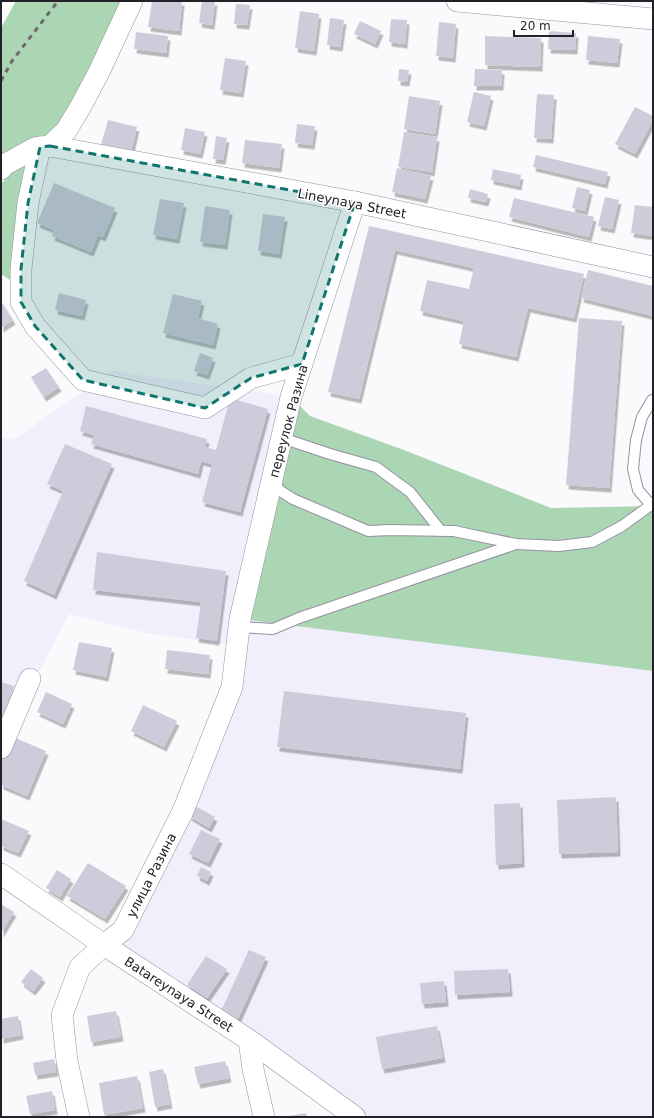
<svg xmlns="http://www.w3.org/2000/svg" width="654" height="1118" viewBox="0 0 654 1118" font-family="'DejaVu Sans',sans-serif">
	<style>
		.built { fill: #f3eefc }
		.green { fill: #abd6b4 }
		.building { fill: #d0cbdb; filter: url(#shadow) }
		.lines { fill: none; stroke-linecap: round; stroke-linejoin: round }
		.service-casing { stroke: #9690a0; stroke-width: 12 }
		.minor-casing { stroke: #9690a0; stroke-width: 22 }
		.service { stroke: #fff; stroke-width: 10 }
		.minor { stroke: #fff; stroke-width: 21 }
		.rail { stroke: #6b696e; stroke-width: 3; stroke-dasharray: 5 5; stroke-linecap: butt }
		.marked { fill: #0f766e; fill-opacity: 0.2; stroke: #0f766e; stroke-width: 3; stroke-dasharray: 8 5; stroke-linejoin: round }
		.labels { text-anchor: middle; stroke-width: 3; stroke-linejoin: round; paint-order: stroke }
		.street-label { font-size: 13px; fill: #232127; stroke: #fff }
	</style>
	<defs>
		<filter id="shadow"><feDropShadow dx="2.5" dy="4.5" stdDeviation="0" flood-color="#0004"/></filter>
	</defs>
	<rect width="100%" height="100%" fill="#faf9fc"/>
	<polygon class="built" points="112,371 291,397 241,619 653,671 653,1117 355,1117 104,945 183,811 237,646 147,633 69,614 1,745 1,436 13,440"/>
	<g class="green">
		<polygon points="16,1 126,1 59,130 1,163 1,28"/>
		<polygon points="26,166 13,282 1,274 1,184 16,168"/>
		<polygon points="291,397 310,416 404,450 551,508 653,506 653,671 240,619"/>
	</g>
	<g class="building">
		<polygon points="152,1 182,1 179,31 148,27"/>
		<polygon points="202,1 215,1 212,25 199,23"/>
		<polygon points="236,4 250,5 247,25 234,24"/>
		<polygon points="300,11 319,14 314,51 295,48"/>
		<polygon points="330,18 344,20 340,47 327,45"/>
		<polygon points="391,19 407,20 405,44 389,42"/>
		<polygon points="360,21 381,31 375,44 354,34"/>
		<polygon points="439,22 456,24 453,58 436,56"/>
		<polygon points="549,31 576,33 575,50 548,49"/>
		<polygon points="136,32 168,36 166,53 134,49"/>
		<polygon points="485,36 541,38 540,67 485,65"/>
		<polygon points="588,36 620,39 617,63 586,60"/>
		<polygon points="225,58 246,61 241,93 220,90"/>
		<polygon points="399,69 409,70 407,82 398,81"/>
		<polygon points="475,69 502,70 501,86 474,86"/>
		<polygon points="474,92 491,96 484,126 467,122"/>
		<polygon points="537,94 554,95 551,139 534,138"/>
		<polygon points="409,96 440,101 435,134 404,129"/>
		<polygon points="635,107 653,116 653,120 635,154 615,144"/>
		<polygon points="108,120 137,127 131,152 101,145"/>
		<polygon points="297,124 315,126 312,145 295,143"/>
		<polygon points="185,128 205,132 200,154 181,150"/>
		<polygon points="404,132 437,137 432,172 398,167"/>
		<polygon points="216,136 227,138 223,160 213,159"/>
		<polygon points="245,140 282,144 279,168 242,163"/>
		<polygon points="536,155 608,172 605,184 533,167"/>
		<polygon points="397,168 431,176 425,199 392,192"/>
		<polygon points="493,169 521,175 519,186 491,180"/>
		<polygon points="54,183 115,208 103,237 98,235 91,252 52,236 54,230 37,223"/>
		<polygon points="577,187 590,190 585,211 572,208"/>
		<polygon points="470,189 488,194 486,202 468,198"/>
		<polygon points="605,197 619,200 612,229 598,226"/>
		<polygon points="514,198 594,217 589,237 509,217"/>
		<polygon points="160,199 184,203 177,239 153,235"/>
		<polygon points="635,205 653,207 653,236 631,233"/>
		<polygon points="205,206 230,210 225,245 200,242"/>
		<polygon points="263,214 285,217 279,254 258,251"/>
		<polygon points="369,226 584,274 574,318 528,308 516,357 459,344 464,321 420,311 427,280 469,289 474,268 395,250 359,399 328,392"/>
		<polygon points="588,270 653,286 653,316 581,298"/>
		<polygon points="59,293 86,300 82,316 55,310"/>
		<polygon points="173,294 202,301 198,318 218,324 213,345 163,333"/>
		<polygon points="1,301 13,320 1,328"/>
		<polygon points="579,318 622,321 609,488 566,485"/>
		<polygon points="200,353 213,358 207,375 194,371"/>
		<polygon points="46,368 59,387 44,397 31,377"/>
		<polygon points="230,398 268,409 240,512 202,502 212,464 201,461 198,474 91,444 94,435 80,431 86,406 207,439 205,447 216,450"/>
		<polygon points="65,444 112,464 54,595 24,581 63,491 47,484"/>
		<polygon points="97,552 226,571 217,641 196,638 201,602 93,590"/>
		<polygon points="79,642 112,648 106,677 73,670"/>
		<polygon points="167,650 210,655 208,674 165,669"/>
		<polygon points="1,682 14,686 3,717 1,716"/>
		<polygon points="284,691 466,713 460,769 277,747"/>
		<polygon points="46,692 72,704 63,724 37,712"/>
		<polygon points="143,705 177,721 164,747 131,731"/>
		<polygon points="11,736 46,751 27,796 1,785 1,760"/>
		<polygon points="616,797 618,852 559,854 557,800"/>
		<polygon points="520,803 522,863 496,865 494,804"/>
		<polygon points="195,806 215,817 209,828 189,816"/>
		<polygon points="1,819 29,831 18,853 1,846"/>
		<polygon points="201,830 220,839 208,863 189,854"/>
		<polygon points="88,863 126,886 105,919 67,896"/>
		<polygon points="201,867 211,872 207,881 197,876"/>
		<polygon points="57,870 71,879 60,897 46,888"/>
		<polygon points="1,904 14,912 1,933"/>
		<polygon points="249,950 266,957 238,1019 221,1011"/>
		<polygon points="206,956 227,969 207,998 187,985"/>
		<polygon points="31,969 43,978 33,991 21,982"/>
		<polygon points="508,969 510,992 455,995 454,971"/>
		<polygon points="444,981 446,1002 422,1004 420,983"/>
		<polygon points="116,1011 121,1037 91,1042 87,1016"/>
		<polygon points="18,1016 21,1035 1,1039 1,1019"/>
		<polygon points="437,1026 443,1058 382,1069 376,1037"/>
		<polygon points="54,1059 56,1072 35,1075 33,1063"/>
		<polygon points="225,1061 229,1078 198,1084 194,1067"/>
		<polygon points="163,1069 170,1104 155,1107 149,1072"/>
		<polygon points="137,1076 143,1108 104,1115 99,1083"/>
		<polygon points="52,1091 55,1110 30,1114 26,1096"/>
		<polygon points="306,1113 307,1117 289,1117 289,1116"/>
	</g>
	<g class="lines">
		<g class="service-casing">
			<g id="service">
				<polyline points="653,400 652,400 642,417 636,440 633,469 638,490 651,505 653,506"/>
				<polyline points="282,438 330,454 376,467 410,492 441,531"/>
				<polyline points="274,480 279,490 293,499 368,531 390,530 454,531 516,544 559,546 592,542 622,526 651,505"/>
				<polyline points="239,627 273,629 299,618 516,544"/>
			</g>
		</g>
		<g class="minor-casing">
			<g id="minor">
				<polyline points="457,1 653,19"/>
				<polyline points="50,146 355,202 653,267"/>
				<polyline points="40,147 28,203 21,269 21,302 35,326 83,380 205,408 251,378 302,364"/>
				<polyline points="1,169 4,165 35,148 50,146 66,131 81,106 99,72 132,1"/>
				<polyline points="1,748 30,679"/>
				<polyline points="1,874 104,945 249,1040 355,1117"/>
				<polyline points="249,1040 253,1069 264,1117"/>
				<polyline points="79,1117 67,1061 62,1015 80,967 104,945 123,930 183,811 232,687 240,619 291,397 355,202"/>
			</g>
		</g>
		<use href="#service" class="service"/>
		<use href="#minor" class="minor"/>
		<polyline class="rail" points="1,81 12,61 58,1"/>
	</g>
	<path class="marked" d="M 50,146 L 355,202 L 302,364 L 251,378 L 205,408 L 83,380 L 35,326 L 21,302 L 21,269 L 28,203 L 40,147 Z"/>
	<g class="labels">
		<g class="street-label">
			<text transform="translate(352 203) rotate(11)" y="5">Lineynaya Street</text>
			<text transform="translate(288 421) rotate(-75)" y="5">переулок Разина</text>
			<text transform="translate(151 875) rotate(-63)" y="5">улица Разина</text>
			<text transform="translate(179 994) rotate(33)" y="5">Batareynaya Street</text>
		</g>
	</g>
	<rect width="654" height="1118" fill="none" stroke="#232127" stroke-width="4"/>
	<path d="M514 30v6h59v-6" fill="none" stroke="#232127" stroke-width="2"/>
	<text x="520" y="30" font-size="12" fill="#232127" stroke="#ffffff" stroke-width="3" paint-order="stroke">20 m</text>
</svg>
